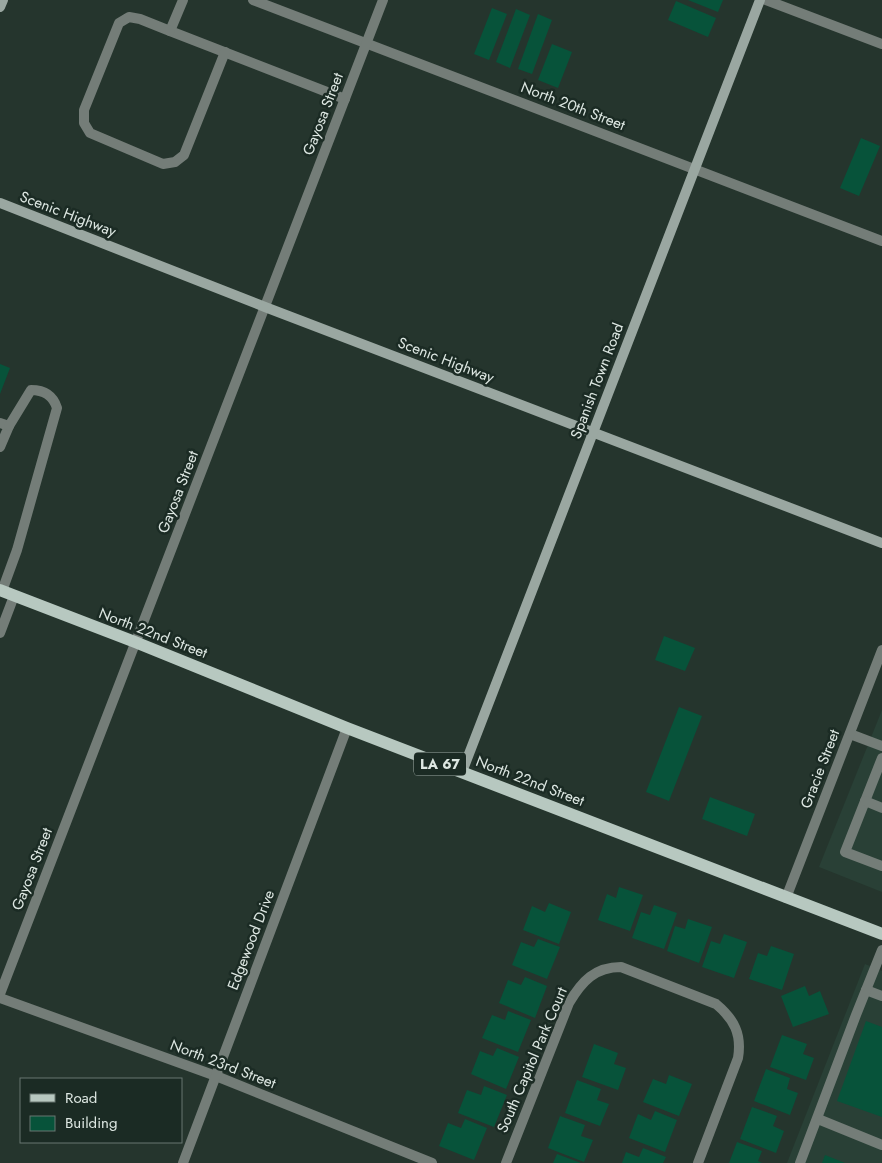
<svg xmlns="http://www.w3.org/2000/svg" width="882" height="1163" viewBox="0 0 882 1163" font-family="Jost,sans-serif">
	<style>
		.built { fill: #294036 }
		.building { fill: #07533a }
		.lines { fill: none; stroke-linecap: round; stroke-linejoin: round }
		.lane { stroke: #747d78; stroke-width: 10 }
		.street { stroke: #747d78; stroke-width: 10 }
		.secondary { stroke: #9aa7a1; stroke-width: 10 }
		.primary { stroke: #b7c8c0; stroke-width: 12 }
		.labels { text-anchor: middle; stroke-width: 5; stroke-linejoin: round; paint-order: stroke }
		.shield { fill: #1b2b24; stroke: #a3afa9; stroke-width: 1 }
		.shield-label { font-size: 14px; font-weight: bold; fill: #dde7e2 }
		.street-label { font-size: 15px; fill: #dde7e2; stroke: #1b2b24 }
	</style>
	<rect width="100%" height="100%" fill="#25352d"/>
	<g class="built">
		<polygon points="882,710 882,892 819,867"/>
		<polygon points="865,964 882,971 882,1163 787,1163"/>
	</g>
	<g class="building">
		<polygon points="688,0 723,0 718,12"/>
		<polygon points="676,1 716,18 708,37 668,20"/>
		<polygon points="492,8 507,14 489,60 474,54"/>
		<polygon points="516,9 530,15 510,68 496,62"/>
		<polygon points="538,14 552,20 532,74 518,69"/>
		<polygon points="552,44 572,52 558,88 538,80"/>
		<polygon points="861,138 880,146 859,196 840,188"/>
		<polygon points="0,364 10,368 0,394"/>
		<polygon points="664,636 695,648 685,671 655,660"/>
		<polygon points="679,707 702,716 669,801 646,792"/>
		<polygon points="710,797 755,814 747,836 702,819"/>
		<polygon points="619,887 643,895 630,931 598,920 607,894 616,898"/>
		<polygon points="549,903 571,912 559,944 523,930 532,906 545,912"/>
		<polygon points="654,905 677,913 664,949 632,938 641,912 650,915"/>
		<polygon points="688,919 712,927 699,963 667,951 675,926 685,929"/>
		<polygon points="724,934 747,942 734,978 702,967 711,941 720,944"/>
		<polygon points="538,939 560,947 547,979 512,965 521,942 534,947"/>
		<polygon points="771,946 794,954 782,990 749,979 758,953 767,956"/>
		<polygon points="525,977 547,986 535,1018 499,1003 508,980 521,985"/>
		<polygon points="805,986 809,996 820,991 829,1014 793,1027 781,996"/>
		<polygon points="508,1011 531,1020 518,1052 482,1038 492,1015 505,1020"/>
		<polygon points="866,1021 882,1027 882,1117 837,1101"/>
		<polygon points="782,1035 807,1044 803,1054 814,1058 806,1080 770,1067"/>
		<polygon points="594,1044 618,1053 614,1064 626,1068 618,1090 582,1077"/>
		<polygon points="497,1048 519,1057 506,1089 471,1074 480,1051 493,1056"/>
		<polygon points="766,1069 790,1078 787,1089 798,1093 790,1115 754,1101"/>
		<polygon points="669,1075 692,1084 679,1116 643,1102 653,1079 666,1084"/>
		<polygon points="577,1080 601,1089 597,1100 609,1104 600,1126 565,1113"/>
		<polygon points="484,1086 507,1095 494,1127 458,1113 467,1090 481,1095"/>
		<polygon points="752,1107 777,1116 773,1126 784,1131 776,1153 740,1139"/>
		<polygon points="655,1111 677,1120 665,1152 629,1138 638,1114 651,1120"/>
		<polygon points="560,1116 585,1125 581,1136 593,1140 584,1162 548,1148"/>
		<polygon points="465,1119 487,1128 474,1160 439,1146 448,1123 461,1128"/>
		<polygon points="737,1142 762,1151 758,1161 762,1163 729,1163"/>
		<polygon points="643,1148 666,1157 663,1163 622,1163 626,1152 639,1157"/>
		<polygon points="557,1154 581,1163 553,1163"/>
		<polygon points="825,1155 845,1163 822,1163"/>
	</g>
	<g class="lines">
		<g class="lane">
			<polyline points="183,0 170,31 345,99"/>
			<polyline points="170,31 140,19 129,17 119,23 84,110 84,123 90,133 163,164 175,162 184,155 225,52"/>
			<polyline points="0,423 9,426 0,447"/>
			<path d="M 2,591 L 17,550 L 57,408 C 53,395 44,390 31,390 L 9,426"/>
			<polyline points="850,734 882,746"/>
			<polyline points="882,758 845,852 882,866"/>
			<polyline points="865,801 882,808"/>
			<polyline points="866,990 882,996"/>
			<polyline points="818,1119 882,1145"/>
			<polyline points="800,1163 856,1015 882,950"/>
		</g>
		<g class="street">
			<polyline points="253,0 882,241"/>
			<polyline points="766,0 882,44"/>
			<polyline points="0,633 14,596"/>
			<polyline points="786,898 882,650"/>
			<polyline points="0,994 383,0"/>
			<polyline points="0,998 216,1076 432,1163"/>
			<polyline points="183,1163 347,728"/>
			<path d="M 506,1163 L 569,1003 C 582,981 595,967 621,967 L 716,1004 C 734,1019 742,1034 738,1058 L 698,1163"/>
		</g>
		<g class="secondary">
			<polyline points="0,7 3,0"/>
			<polyline points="0,203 265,307 882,543"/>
			<polyline points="462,772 760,0"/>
		</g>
		<polyline class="primary" points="0,590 135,642 347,728 882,934"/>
	</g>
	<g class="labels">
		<rect class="shield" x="414" y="752.5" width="52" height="23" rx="4"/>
		<g class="shield-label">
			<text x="440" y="769">LA 67</text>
		</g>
		<g class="street-label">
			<text transform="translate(573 106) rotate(21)" y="5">North 20th Street</text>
			<text transform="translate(323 114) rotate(-69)" y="5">Gayosa Street</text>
			<text transform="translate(68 214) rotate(21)" y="5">Scenic Highway</text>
			<text transform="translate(446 360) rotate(21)" y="5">Scenic Highway</text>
			<text transform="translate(597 381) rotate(-69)" y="5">Spanish Town Road</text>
			<text transform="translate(178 492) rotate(-69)" y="5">Gayosa Street</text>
			<text transform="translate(153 633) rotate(21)" y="5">North 22nd Street</text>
			<text transform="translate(820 769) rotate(-69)" y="5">Gracie Street</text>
			<text transform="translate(530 781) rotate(21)" y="5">North 22nd Street</text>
			<text transform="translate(32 869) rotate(-69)" y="5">Gayosa Street</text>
			<text transform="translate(251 940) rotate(-69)" y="5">Edgewood Drive</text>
			<text transform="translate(532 1060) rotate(-67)" y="5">South Capitol Park Court</text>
			<text transform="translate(223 1064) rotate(21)" y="5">North 23rd Street</text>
		</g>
	</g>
	<rect x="20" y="1078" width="162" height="65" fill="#1b2b24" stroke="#697670"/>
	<rect x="30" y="1094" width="25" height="8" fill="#b7c8c0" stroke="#697670"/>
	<text x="65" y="1103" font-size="15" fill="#dde7e2">Road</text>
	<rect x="30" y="1116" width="25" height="15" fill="#07533a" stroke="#697670"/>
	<text x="65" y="1128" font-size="15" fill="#dde7e2">Building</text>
</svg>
